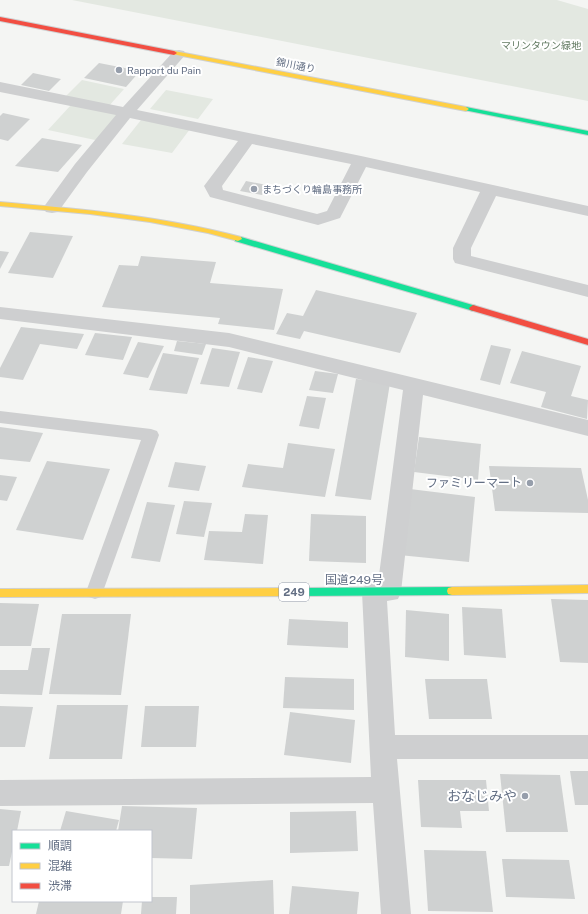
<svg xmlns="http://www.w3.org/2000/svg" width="588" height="914" viewBox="0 0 588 914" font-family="'Public Sans','Noto Sans JP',sans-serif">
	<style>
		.green { fill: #e3e8e1 }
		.building { fill: #cfd1d1 }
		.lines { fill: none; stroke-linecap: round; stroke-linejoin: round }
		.fast-casing { stroke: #cfd1d2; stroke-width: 2 }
		.slow-casing { stroke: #cfd1d2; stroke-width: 2 }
		.jam-casing { stroke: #cfd1d2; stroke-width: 2 }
		.lane { fill: #cecfd0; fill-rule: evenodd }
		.street { fill: #cecfd0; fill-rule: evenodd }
		.fast { fill: #16e098; fill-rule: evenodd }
		.slow { fill: #ffcf43; fill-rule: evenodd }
		.jam { fill: #f24e42; fill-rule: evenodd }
		.poi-dot { fill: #969eab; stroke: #fff; stroke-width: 1.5 }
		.labels { text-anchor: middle; stroke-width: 4; stroke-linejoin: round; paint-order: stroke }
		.far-park-label { font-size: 10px; fill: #637b62; stroke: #fff }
		.far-street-label { font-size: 10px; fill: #636f84; stroke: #fff }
		.far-poi-label { font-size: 10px; fill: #636f84; stroke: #fff; text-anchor: start }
		.shield { fill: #fff; stroke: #929aa9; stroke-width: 1 }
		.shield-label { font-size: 11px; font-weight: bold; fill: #636f84 }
		.poi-label { font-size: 12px; fill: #636f84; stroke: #fff; text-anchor: end }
		.street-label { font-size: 12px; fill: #636f84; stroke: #fff }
		.near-poi-label { font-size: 14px; fill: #636f84; stroke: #fff; text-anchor: end }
	</style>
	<rect width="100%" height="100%" fill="#f4f5f3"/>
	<g class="green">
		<polygon points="72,0 557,0 588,9 588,101"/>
		<polygon points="82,80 124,89 108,107 65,97"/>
		<polygon points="166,90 213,99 198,119 150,109"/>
		<polygon points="71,105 122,115 100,141 48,130"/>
		<polygon points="141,120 190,129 172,153 122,144"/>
	</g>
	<g class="building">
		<polygon points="99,63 140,71 126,87 84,78"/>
		<polygon points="33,73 61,79 49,91 21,85"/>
		<polygon points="3,113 30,119 8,141 0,139 0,116"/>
		<polygon points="42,138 82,145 58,172 15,166"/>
		<polygon points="246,181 267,185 262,195 240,191"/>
		<polygon points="30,232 73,236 53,278 8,273"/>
		<polygon points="0,251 9,252 0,269"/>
		<polygon points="141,256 216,262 210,283 283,289 274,330 218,324 220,318 102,307 119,265 138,266"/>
		<polygon points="316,290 417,313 400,353 304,331 300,339 276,334 287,313 303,316"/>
		<polygon points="21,327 84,334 77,349 40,344 23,380 0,377 0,368"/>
		<polygon points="95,333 132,337 123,360 85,355"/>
		<polygon points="177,341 206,344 202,355 174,351"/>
		<polygon points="138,342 164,346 148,378 123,374"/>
		<polygon points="491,345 511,349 500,385 480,380"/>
		<polygon points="212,348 240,352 229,387 200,384"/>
		<polygon points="522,351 581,366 571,396 588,400 587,419 541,407 546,392 510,383"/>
		<polygon points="163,353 199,358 187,394 149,390"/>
		<polygon points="248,357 273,361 262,393 237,389"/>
		<polygon points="315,371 338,374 333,393 309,390"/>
		<polygon points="356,379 390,383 371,500 335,496"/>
		<polygon points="307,396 326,398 319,429 299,426"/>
		<polygon points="0,427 43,433 30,462 0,459"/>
		<polygon points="419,437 481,444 478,480 414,472"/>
		<polygon points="288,443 335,449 325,497 242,487 248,464 283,468"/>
		<polygon points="47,461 110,469 83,540 16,530"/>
		<polygon points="175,462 206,466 199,491 168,487"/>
		<polygon points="489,466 581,468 588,500 588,513 495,511"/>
		<polygon points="0,475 17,477 7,501 0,500"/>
		<polygon points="410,489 475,497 469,562 399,555"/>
		<polygon points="184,501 212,503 204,537 176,534"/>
		<polygon points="147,502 175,505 160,562 131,558"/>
		<polygon points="245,514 268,515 263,564 204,560 209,531 242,532"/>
		<polygon points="311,514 366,516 366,563 309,561"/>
		<polygon points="551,599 588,600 588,663 560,662"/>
		<polygon points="0,603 39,604 31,646 0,646"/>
		<polygon points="462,607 502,609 506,658 464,655"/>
		<polygon points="406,610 449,614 449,661 405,657"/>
		<polygon points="62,614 131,614 121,695 49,694"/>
		<polygon points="289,619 348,622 348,648 287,645"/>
		<polygon points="32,648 50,648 42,695 0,694 0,670 28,670"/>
		<polygon points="285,677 354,679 354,710 283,708"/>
		<polygon points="425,679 487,679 492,719 429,719"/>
		<polygon points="57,705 128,705 122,759 49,759"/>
		<polygon points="0,706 33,707 25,747 0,747"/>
		<polygon points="145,706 199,706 196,747 141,747"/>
		<polygon points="290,712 355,720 351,763 284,755"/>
		<polygon points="570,771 588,771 588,805 575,805"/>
		<polygon points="500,774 560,775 568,832 506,832"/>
		<polygon points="418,780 486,780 489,811 460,811 462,828 421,827"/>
		<polygon points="122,806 197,808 192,859 151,858 151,831 118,831"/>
		<polygon points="0,809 21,811 17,831 13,831 13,847 9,866 0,866"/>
		<polygon points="66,811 119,820 116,831 60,831"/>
		<polygon points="356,811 358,851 290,853 290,812"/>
		<polygon points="424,850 486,851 493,912 428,911"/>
		<polygon points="502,859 569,860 575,899 506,897"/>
		<polygon points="273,880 274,914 190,914 190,885"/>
		<polygon points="292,886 359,892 357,914 289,914"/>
		<polygon points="151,897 177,897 176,914 141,914 142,901 151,901"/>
		<polygon points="39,901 123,901 121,914 36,914"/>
	</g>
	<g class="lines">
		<g class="fast-casing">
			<g id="fast">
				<polygon points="466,107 588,131 588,135 464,110 463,109"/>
				<polygon points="235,237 241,237 476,306 477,308 473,311 470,310 235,241"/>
				<polygon points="452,587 456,588 457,591 456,594 452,595 298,596 294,595 293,592 294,589 298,588"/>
			</g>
		</g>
		<g class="slow-casing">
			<g id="slow">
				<polygon points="174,51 466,107 469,109 466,111 172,54 172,52"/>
				<path d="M 0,202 C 81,209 162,216 241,237 L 242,239 L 238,241 L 208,233 L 150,222 L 90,214 L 0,206 Z"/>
				<polygon points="588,585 588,593 452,595 448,594 447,591 448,588 452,587"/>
				<polygon points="298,588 302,589 303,592 302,595 298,596 0,597 0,589"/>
			</g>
		</g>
		<g class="jam-casing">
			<g id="jam">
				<polygon points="0,17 174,51 177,53 174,55 0,21"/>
				<polygon points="473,305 588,339 588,345 470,310 469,308"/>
			</g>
		</g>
		<polygon class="lane" points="0,411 151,429 157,431 159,435 101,597 95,599 89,597 86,592 141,440 0,423"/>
		<g class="street">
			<path d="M 179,50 L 184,51 L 186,54 L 137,110 L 361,156 L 588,206 L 588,216 L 496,196 L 471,248 L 471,256 L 588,285 L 588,297 L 455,263 L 453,259 L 453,248 L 480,192 L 366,167 L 340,218 L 318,225 L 210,197 L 204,186 L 238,141 L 130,118 L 87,172 L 58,212 L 52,213 L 46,212 L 43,208 L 75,164 L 116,115 L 0,92 L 0,82 L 123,107 L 174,51 ZM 252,144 L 351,164 L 327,211 L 317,214 L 223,190 L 222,186 Z"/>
			<polygon points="0,307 229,333 588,420 588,436 423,395 401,592 398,599 387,601 395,735 588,735 588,759 397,759 411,914 381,914 373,803 0,806 0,780 371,777 362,592 365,585 374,582 378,583 403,390 229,347 0,319"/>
		</g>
		<use href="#fast" class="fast"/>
		<use href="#slow" class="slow"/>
		<use href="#jam" class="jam"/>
	</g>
	<g class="poi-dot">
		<circle cx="119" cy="70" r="4"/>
		<circle cx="254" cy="189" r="4"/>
		<circle cx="530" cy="483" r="4"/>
		<circle cx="525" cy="796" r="4"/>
	</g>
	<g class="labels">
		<g class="far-park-label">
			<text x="541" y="49">マリンタウン緑地</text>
		</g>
		<g class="far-street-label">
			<text transform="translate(296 65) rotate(11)" y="4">錦川通り</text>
		</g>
		<g class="far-poi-label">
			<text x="127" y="74">Rapport du Pain</text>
			<text x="262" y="193">まちづくり輪島事務所</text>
		</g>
		<rect class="shield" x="279" y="583" width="30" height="18" rx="3"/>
		<g class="shield-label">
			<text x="294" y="596">249</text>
		</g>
		<g class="poi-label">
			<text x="522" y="487">ファミリーマート</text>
		</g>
		<g class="street-label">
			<text x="354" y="584">国道249号</text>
		</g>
		<g class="near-poi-label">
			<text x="517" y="801">おなじみや</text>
		</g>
	</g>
	<rect x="12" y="830" width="140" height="72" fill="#ffffff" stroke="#c1c5ce"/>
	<rect x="20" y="843" width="20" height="6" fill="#16e098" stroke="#c1c5ce"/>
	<text x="48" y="850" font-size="12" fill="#636f84">順調</text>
	<rect x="20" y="863" width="20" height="6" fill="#ffcf43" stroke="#c1c5ce"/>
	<text x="48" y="870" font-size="12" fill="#636f84">混雑</text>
	<rect x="20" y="883" width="20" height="6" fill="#f24e42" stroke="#c1c5ce"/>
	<text x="48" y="890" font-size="12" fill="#636f84">渋滞</text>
</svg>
